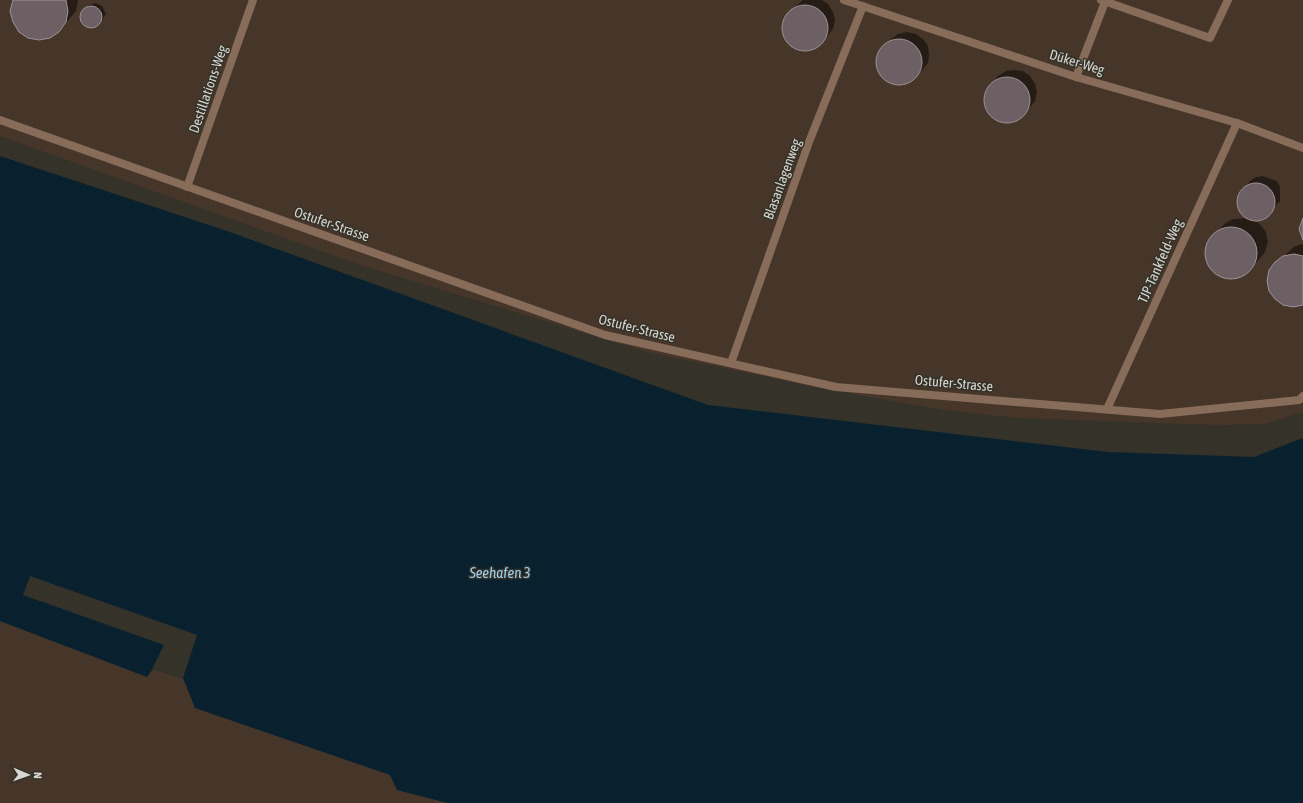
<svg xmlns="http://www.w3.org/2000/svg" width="1303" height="803" viewBox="0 0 1303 803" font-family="'Asap Condensed',sans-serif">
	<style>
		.industrial { fill: #46362a }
		.water { fill: #09212f }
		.pier { fill: #343229 }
		.shadow { fill: #0007 }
		.building { fill: #6c6064; stroke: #9f9296 }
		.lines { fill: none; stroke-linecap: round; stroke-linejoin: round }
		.service { stroke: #886c5a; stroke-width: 8 }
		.labels { text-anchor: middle; stroke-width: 3; stroke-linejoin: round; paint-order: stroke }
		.street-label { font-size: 14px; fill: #d8d6d1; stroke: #343229 }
		.water-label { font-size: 15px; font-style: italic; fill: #9dcff0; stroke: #343229 }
	</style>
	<rect width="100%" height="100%" fill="#343229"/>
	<g class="industrial">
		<polygon points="0,0 1303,0 1303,412 1265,424 1216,425 1018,418 944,410 814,387 647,352 363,266 0,136"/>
		<polygon points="0,621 147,677 152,669 183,678 390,775 397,790 448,803 0,803"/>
	</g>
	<polygon class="water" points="0,156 227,231 708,405 1108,452 1254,457 1303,438 1303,803 448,803 397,790 390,775 195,708 183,678 153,669 147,677 0,621"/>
	<polygon class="pier" points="30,576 197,635 183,678 152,669 164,645 23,595"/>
	<g class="shadow">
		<polygon points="14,0 78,0 76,11 59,31"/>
		<polygon points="803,0 822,0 828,4 833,12 835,20 833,29 821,44 813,49 805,50 796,49 789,44 784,36 782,28 784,19 789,12"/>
		<polygon points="95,3 102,6 106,14 99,25 91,28 84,25 81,17 87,6"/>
		<polygon points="907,32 916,34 923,39 928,46 929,55 928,63 915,78 908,83 899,85 890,83 883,78 878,71 877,62 879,54 891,39 898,34"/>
		<polygon points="1014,70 1023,71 1030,76 1035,84 1037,92 1035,101 1023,116 1015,121 1007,122 998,121 991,116 986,108 984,100 986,91 998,76 1006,71"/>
		<polygon points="1263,176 1277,181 1280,187 1280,201 1263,219 1255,221 1260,224 1266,232 1268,242 1265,252 1249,271 1241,277 1231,279 1221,277 1213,271 1208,263 1206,253 1208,244 1224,224 1233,219 1247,218 1239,209 1237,202 1239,195 1250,181 1256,177"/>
		<polygon points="1303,244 1303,304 1276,263 1295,246"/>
	</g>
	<g class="building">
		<polygon points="13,0 66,0 68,11 66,22 59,32 50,38 39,40 28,38 19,32 13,22 10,11"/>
		<circle cx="805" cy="28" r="23"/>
		<circle cx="91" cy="17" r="11"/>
		<circle cx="899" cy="62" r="23"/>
		<circle cx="1007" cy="100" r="23"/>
		<circle cx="1256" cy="202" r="19"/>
		<polygon points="1303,218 1303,240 1299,229"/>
		<circle cx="1231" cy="253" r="26"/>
		<polygon points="1294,254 1303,256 1303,305 1293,307 1283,305 1275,299 1269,291 1267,281 1269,270 1275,262 1283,256"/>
	</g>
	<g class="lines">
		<g class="service">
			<polyline points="844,0 1076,77 1237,123 1303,148"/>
			<polyline points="1101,0 1210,38 1228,0"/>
			<polyline points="1076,77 1105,2"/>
			<polyline points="0,120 605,335 836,387 1160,414 1299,400 1303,396"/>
			<polyline points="187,187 253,0"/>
			<polyline points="731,363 809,142 863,6"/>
			<polyline points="1107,409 1237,123"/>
		</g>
	</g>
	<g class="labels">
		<g class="street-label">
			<text transform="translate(1077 62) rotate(17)" y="5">Düker-Weg</text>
			<text transform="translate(208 89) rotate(-71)" y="5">Destillations-Weg</text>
			<text transform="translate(782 179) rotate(-70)" y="5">Blasanlagenweg</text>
			<text transform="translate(332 224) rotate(19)" y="5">Ostufer-Strasse</text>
			<text transform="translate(1160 261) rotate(-66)" y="5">TJP-Tankfeld-Weg</text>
			<text transform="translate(637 328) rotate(14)" y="5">Ostufer-Strasse</text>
			<text transform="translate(954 383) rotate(5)" y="5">Ostufer-Strasse</text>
		</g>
		<g class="water-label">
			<text x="500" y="578">Seehafen 3</text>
		</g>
	</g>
	<g transform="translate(28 775) rotate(92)" stroke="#343229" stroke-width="3" paint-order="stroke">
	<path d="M0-3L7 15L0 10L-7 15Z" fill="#d8d6d1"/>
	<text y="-6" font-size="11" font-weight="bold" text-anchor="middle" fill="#d8d6d1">N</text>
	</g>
</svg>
